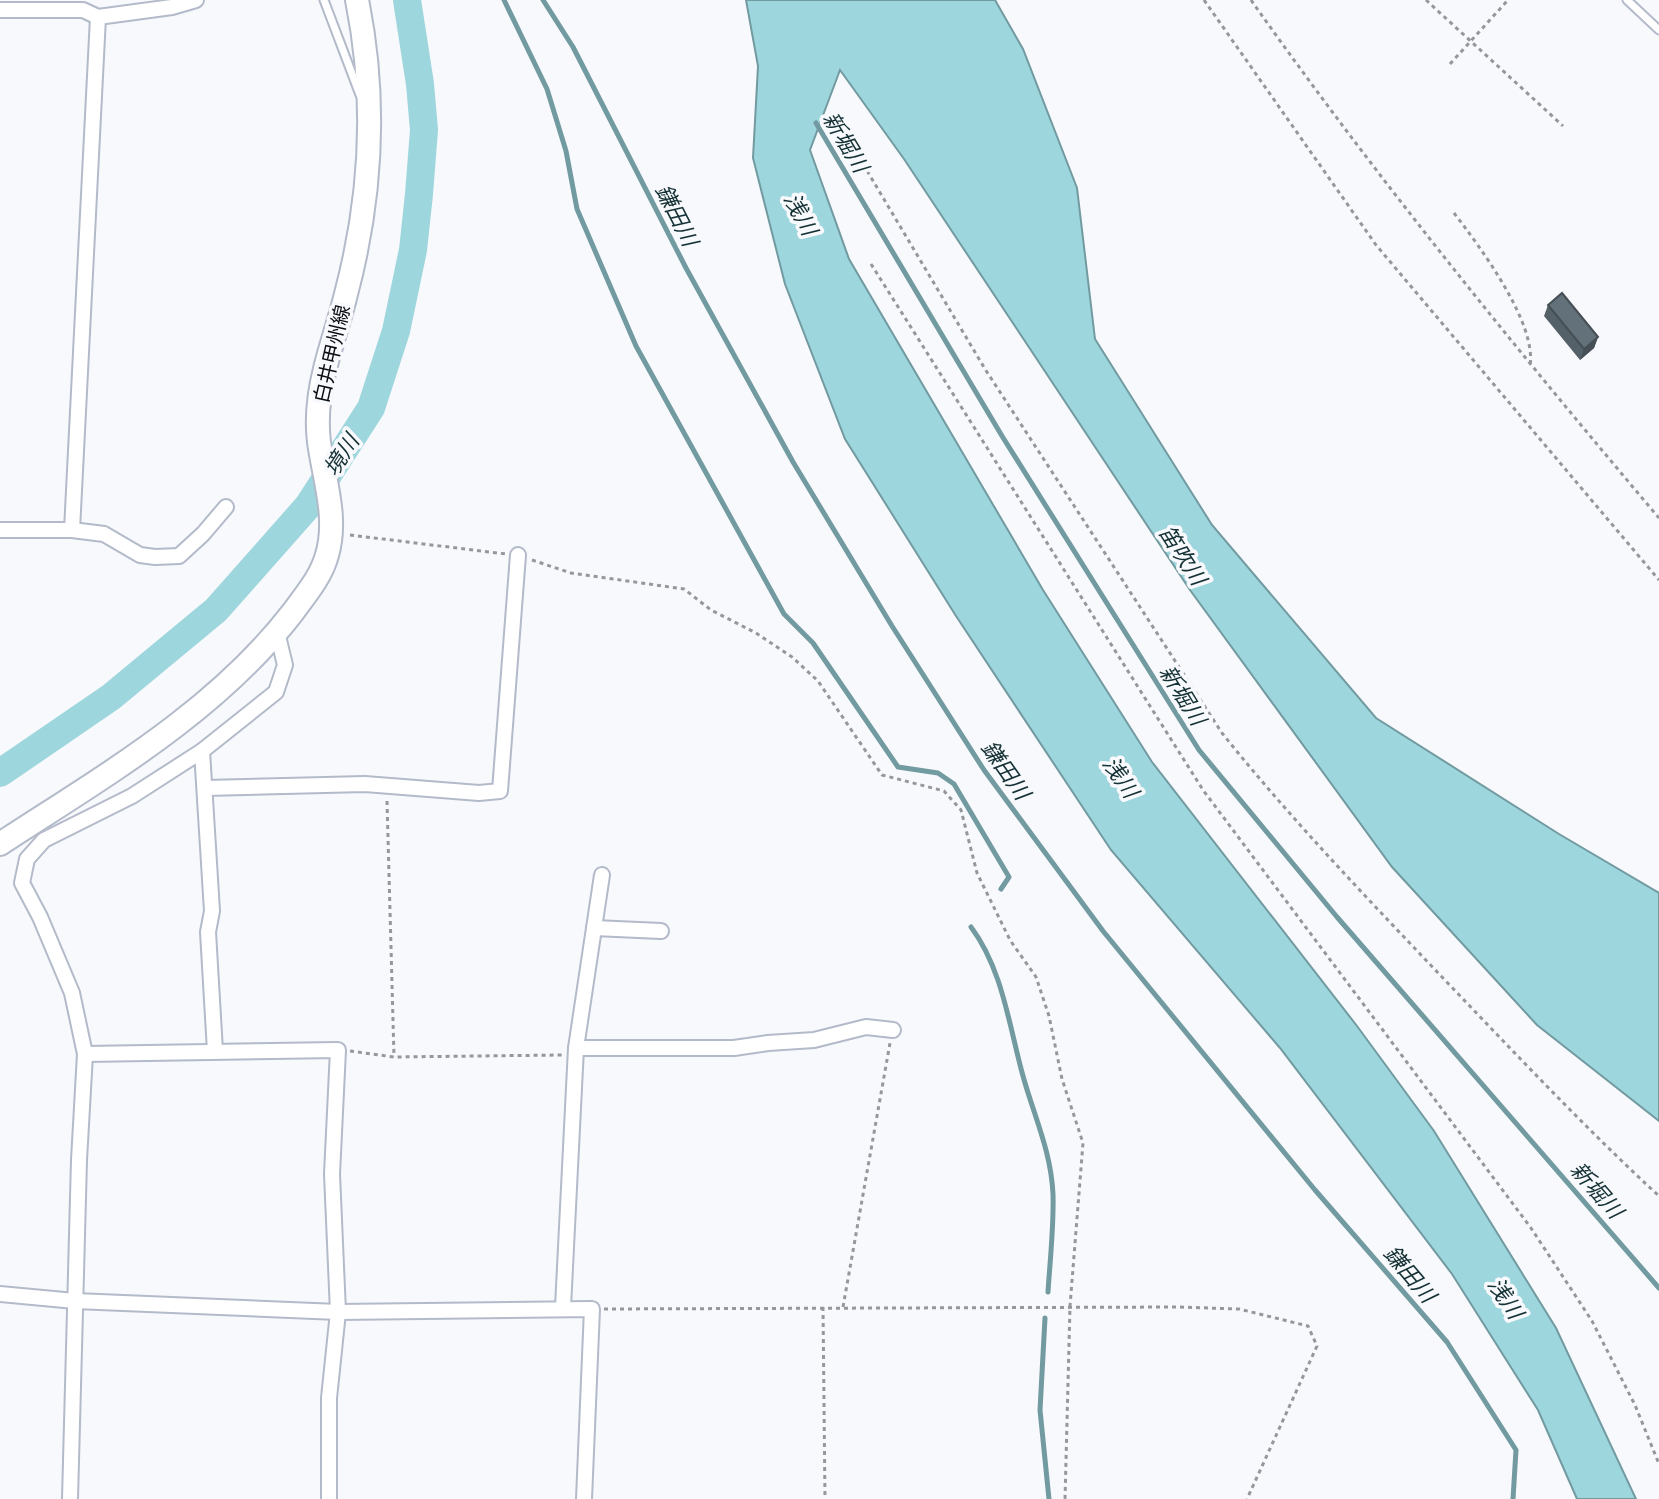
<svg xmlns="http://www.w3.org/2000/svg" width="1659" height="1499" viewBox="0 0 1659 1499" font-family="Lato,'Noto Sans JP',sans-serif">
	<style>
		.water { fill: #9ed6de; stroke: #729aa1; stroke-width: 2 }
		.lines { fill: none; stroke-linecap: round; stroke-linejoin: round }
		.stream { stroke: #729aa1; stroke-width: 5 }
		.river { stroke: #9ed6de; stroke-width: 28 }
		.lane-casing { stroke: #b3bac9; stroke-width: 11 }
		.street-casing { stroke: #b3bac9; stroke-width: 18 }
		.primary-casing { stroke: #b3bac9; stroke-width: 26 }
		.path { stroke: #95979b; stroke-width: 3; stroke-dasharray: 4 4; stroke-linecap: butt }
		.lane { stroke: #fff; stroke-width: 7 }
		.street { stroke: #fff; stroke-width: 14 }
		.primary { stroke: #fff; stroke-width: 22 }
		.wall { fill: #556169 }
		.shaded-wall { fill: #454f55 }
		.building { fill: #63717a; stroke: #454f55; stroke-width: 2 }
		.labels { text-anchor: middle; stroke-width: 7; stroke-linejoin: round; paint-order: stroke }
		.street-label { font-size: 20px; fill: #0a0d12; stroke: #f8f9fc }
		.water-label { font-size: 22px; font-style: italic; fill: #143135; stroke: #f8f9fc }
	</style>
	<rect width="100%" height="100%" fill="#f8f9fc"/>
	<polygon class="water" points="746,0 995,0 1023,49 1077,188 1095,339 1212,525 1376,718 1559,834 1659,893 1659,1121 1537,1025 1392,867 1190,590 904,159 840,70 810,150 849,259 1043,590 1152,762 1357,1026 1434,1131 1556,1328 1636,1499 1577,1499 1538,1410 1452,1274 1280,1048 1111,850 956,616 845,439 785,284 753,158 758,66"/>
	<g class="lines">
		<g class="stream">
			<polyline points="504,0 547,89 566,151 577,209 636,346 784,614 813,643 898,767 938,773 954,784 1009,877 1001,889"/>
			<polyline points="543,0 573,47 686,268 793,462 892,626 984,770 1103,931 1315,1190 1447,1342 1516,1450 1513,1499"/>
			<polyline points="816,123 1002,436 1199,750 1337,917 1659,1288"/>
			<path d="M 971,927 C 1003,970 1009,1026 1023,1076 C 1034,1116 1051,1151 1053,1194 C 1054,1226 1050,1260 1048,1292"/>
			<polyline points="1045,1318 1040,1410 1049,1499"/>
		</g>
		<polyline class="river" points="0,773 111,697 216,610 308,506 371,408 396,331 413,250 419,194 424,130 420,84 407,0"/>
		<g class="lane-casing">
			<g id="lane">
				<polyline points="324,0 360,95"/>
				<polyline points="1627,0 1659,30"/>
			</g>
		</g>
		<g class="street-casing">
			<g id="street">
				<polyline points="0,10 83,10 98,17 172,7 196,0"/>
				<polyline points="0,530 72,530 104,534 140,555 155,557 179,556 203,534 226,507"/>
				<polyline points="72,530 98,17"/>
				<polyline points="202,751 212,911 208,932 215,1051"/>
				<polyline points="205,788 365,784 479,793 500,791 518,555"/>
				<polyline points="594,928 661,931"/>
				<polyline points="576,1048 734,1048 768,1043 814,1040 866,1027 893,1030"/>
				<polyline points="85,1054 338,1050 332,1174 338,1312 329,1398 329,1499"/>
				<polyline points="0,1294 75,1301 338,1312 592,1309 584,1499"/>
				<polyline points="563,1307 576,1048 602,875"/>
				<polyline points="70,1499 79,1160 85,1054 72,993 40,917 22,883 27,859 44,840 132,796 202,751 276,692 285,665 277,632"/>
			</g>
		</g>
		<g class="primary-casing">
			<path id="primary" d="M 0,844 C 104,776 216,712 293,612 C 306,594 321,577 327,555 C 338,518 324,479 319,442 C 316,418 319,393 325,369 C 331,344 340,319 346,294 C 372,196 377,99 357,0"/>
		</g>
		<g class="path">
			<polyline points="1204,0 1376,245 1659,580"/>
			<path d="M 1251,0 C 1378,180 1517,350 1659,518"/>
			<polyline points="1426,0 1563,126"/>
			<polyline points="1450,64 1508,0"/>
			<path d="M 863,164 L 985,369 L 1222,733 C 1290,818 1366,897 1441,976 C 1513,1051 1583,1126 1659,1196"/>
			<path d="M 1454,213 C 1480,247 1537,323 1530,366"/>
			<polyline points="871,264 1203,790 1531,1228 1592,1321 1635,1405 1659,1464"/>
			<polyline points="350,535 506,554"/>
			<polyline points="532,560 571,573 684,589 711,610 756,633 792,657 818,681 882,775 944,791 961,810 977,873 1010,940 1036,977 1049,1016 1062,1079 1083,1143 1070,1306 1065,1499"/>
			<polyline points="387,801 394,1057"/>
			<polyline points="350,1051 394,1057 562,1055"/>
			<polyline points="823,1307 825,1499"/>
			<polyline points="843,1307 890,1043"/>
			<polyline points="604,1309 1177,1307 1239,1309 1308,1326 1317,1346 1247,1499"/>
		</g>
		<use href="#lane" class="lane"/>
		<use href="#street" class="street"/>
		<use href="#primary" class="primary"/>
	</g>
	<polygon class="wall" points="1548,305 1598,337 1594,348 1580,360 1544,316"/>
	<polygon class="shaded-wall" points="1598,337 1594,348 1580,360 1584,349"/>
	<polygon class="building" points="1562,293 1598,337 1584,349 1548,305"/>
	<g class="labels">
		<g class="street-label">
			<text transform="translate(332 354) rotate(-77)" y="7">白井甲州線</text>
		</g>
		<g class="water-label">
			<text transform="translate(846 142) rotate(59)" y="8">新堀川</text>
			<text transform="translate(801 214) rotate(62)" y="8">浅川</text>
			<text transform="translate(677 215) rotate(63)" y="8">鎌田川</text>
			<text transform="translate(341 455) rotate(-57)" y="8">境川</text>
			<text transform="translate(1183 555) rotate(57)" y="8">笛吹川</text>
			<text transform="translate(1183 695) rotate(58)" y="8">新堀川</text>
			<text transform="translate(1006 770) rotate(55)" y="8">鎌田川</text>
			<text transform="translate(1121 777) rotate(56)" y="8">浅川</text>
			<text transform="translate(1597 1190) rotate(49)" y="8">新堀川</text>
			<text transform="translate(1410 1274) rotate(50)" y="8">鎌田川</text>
			<text transform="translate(1506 1298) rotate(57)" y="8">浅川</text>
		</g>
	</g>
</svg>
